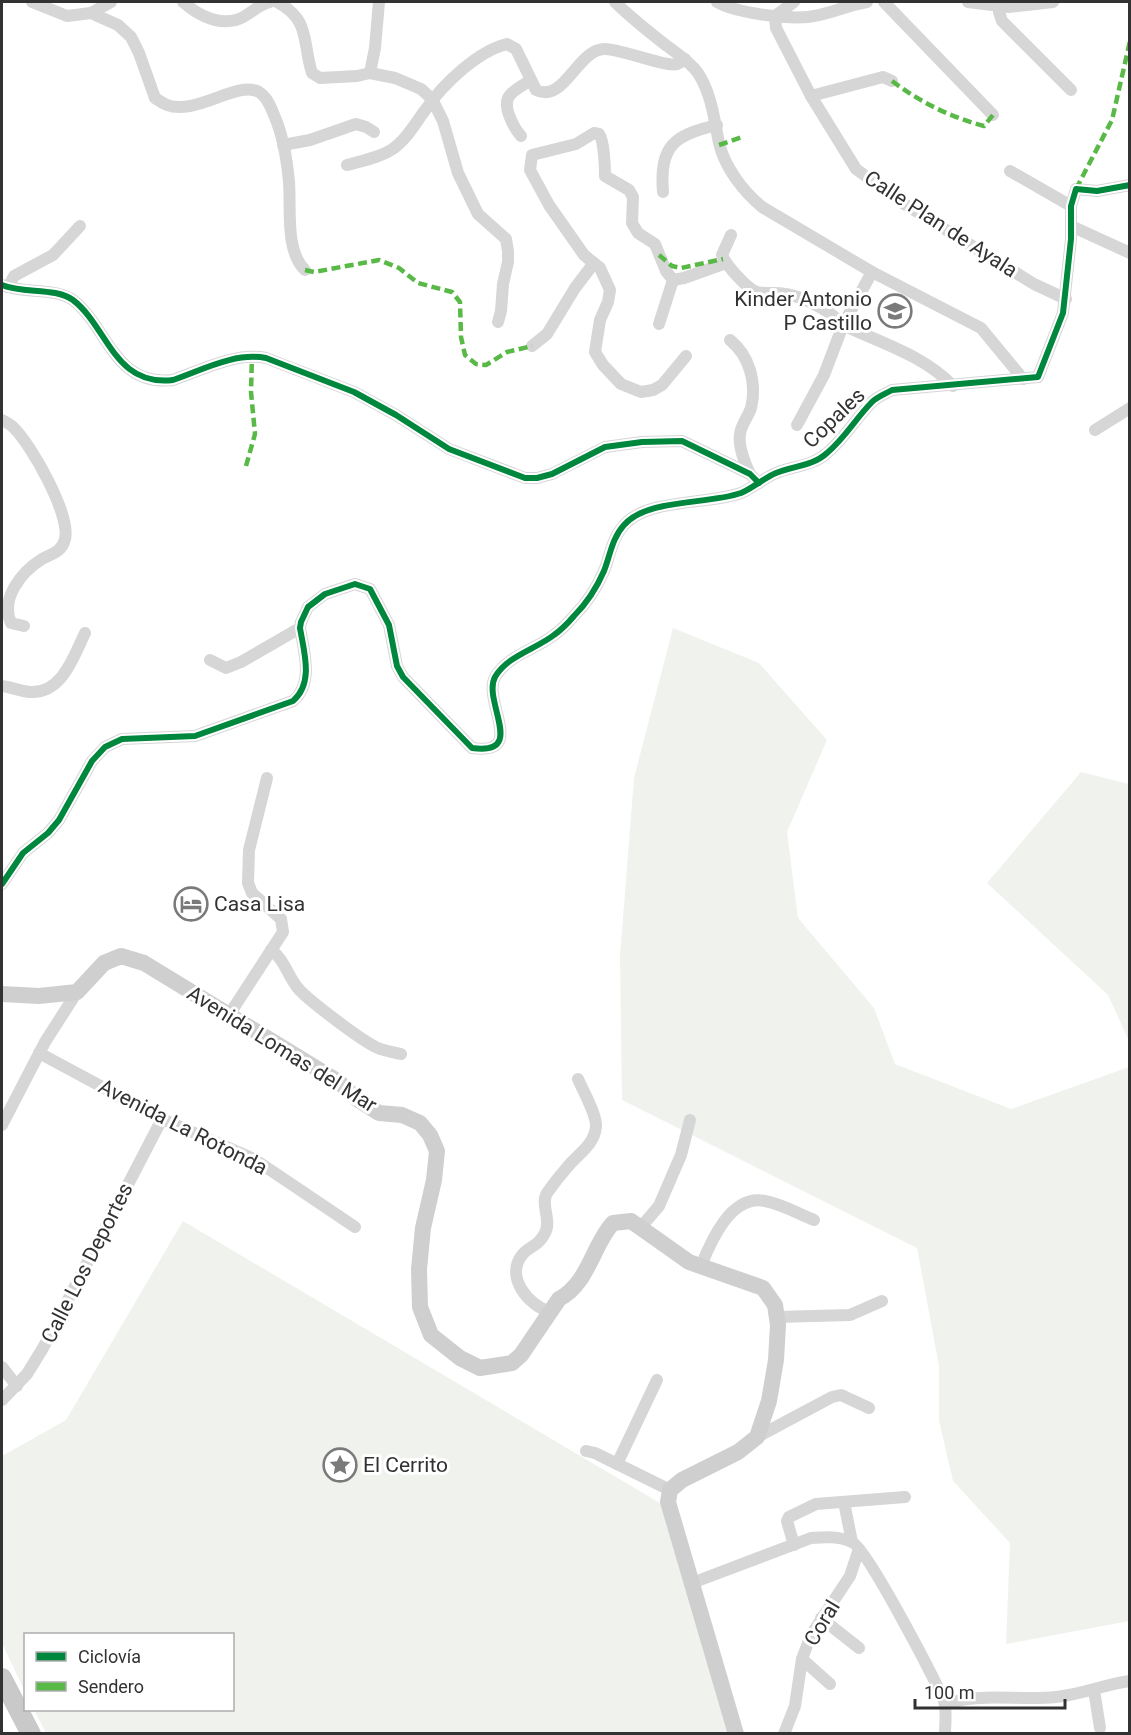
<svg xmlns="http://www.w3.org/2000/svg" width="1131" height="1735" viewBox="0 0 1131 1735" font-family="Roboto,sans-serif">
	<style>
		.green { fill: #f0f3ed }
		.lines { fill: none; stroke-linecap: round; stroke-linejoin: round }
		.minor { stroke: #d6d6d6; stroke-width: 12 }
		.secondary { stroke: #cfcfcf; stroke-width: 16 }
		.primary { stroke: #c9c9c9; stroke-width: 20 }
		.quiet { stroke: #58b947; stroke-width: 4.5; stroke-dasharray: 9 4.5; stroke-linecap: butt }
		.cycleway-casing { stroke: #fff; stroke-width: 10 }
		.cycleway { stroke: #00873e; stroke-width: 6 }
		.labels { text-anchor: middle; stroke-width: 6; stroke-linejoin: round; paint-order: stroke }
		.street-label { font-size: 21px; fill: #323232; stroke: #fff }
		.poi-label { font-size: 21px; fill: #323232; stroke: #fff; text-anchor: start }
	</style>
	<rect width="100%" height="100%" fill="#fff"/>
	<g class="green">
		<polygon points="673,628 759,663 827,740 787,832 798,918 874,1008 895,1064 1011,1109 1129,1067 1129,1621 1006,1644 1010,1543 953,1481 939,1421 939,1366 917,1248 622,1100 620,956 634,778"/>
		<polygon points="1081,772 1129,784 1129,1041 1108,995 987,883"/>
		<polygon points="183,1221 660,1503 728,1733 46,1733 34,1710 232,1710 232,1634 26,1634 25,1692 2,1643 2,1456 66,1420"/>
	</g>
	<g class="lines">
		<g class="minor">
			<path d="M 32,2 L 67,16 L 91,13 L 118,25 L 131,37 L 139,53 L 155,98 C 158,100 162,103 167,105 C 195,116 238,80 259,92 C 267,97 271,107 274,115 C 283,135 287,160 289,182 C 291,208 285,251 305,270"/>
			<path d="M 183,2 C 198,15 216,25 236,20 C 249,17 257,4 270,2"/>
			<path d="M 277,2 C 311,20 302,42 312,73 L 320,78 L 357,76 L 370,73 L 395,78 L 421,89 L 432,99 L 443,121 L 458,173 L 478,214 L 506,239 L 508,251 L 508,262 L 503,284 L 501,311 L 498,322"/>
			<path d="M 615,2 C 631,18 649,32 667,46 C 678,54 690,62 698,73 C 712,95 714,119 719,143 C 725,168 743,191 762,207 L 872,272 L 981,328 L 1023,379"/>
			<path d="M 717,2 C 735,13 786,19 808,17 C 828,15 848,5 867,2"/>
			<polyline points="884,2 993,115"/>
			<polyline points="968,2 1008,7 1053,2"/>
			<polyline points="1001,6 999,12 1002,21 1071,90"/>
			<polyline points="91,13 111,2"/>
			<polyline points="775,16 776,28 811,96 856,169 901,202 1034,284 1066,299"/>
			<polyline points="775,16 794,2"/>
			<polyline points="370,73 375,48 379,2"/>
			<polyline points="811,96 883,77 892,81"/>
			<path d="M 521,136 C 514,128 501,105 510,95 C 515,89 525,84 531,80"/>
			<polyline points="283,145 310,140 356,124 366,127 374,132"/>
			<path d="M 347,165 C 361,161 382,157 394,148 C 407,139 416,122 426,109 C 443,84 478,51 507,44 L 516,49 L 536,90 C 564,104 577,50 604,49 C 619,48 667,68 677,64 C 678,64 684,60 685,59"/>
			<polyline points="1010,171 1071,206"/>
			<path d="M 663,192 C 659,146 674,135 717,125"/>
			<polyline points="1071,226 1130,253"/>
			<path d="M 731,235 L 722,255 C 726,265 747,289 757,292 C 766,294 777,292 786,294 C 804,297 831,311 843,325 C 881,343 923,355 953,386"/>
			<path d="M 673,280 L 666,271 L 655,244 L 638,233 L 632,223 L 633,197 L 629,190 L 605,176 C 605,166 604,140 599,134 L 594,133 L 576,144 L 532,155 L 530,170 L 549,205 L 584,255 L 600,268 L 610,290 L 608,302 L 600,320 L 595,352 L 603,365 L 621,384 L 641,392 L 653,390 L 662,385 L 686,356"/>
			<polyline points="673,280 684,278 726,263"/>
			<path d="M 2,285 C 23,294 55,287 73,300 C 108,327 114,387 173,380 C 202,370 235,352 266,358 L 354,392 L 396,415 L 449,449 L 525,478 L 537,478 L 552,474 L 605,447 L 642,442 L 682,441 L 750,474 L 759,483"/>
			<polyline points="8,287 14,276 53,255 80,226"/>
			<polyline points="659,324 673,280"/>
			<path d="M 730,340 C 750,356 757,384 751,408 C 748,417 741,425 740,434 C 738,446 745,464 750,474"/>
			<polyline points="532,346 547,334 575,288 594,263"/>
			<path d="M 2,420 C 6,422 10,424 13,427 C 31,444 71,515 65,539 C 62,552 52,554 42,559 C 21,572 0,599 11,623 L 24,626"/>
			<polyline points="797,425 824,375 843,325 872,272"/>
			<polyline points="1095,430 1130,408"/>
			<polyline points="210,660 226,668 241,662 300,628"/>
			<path d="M 2,686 C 11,687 20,691 30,692 C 62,694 74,656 85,633"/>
			<path d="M 2,884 L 23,853 L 48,833 L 59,820 L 92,761 L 105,747 L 122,739 L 195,736 L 293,701 C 314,683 304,652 300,628 L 301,622 L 308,607 L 325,594 L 355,584 L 370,589 L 389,625 L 397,666 L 403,677 L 472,748 C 528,756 482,701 495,677 C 507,656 536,649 554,635 C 561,630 568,623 574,616 C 586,604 597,587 604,571 C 610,556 612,538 624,525 C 648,498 707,505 741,493 C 753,488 764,478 776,473 C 793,466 813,466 827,453 C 845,438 856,418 872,402 C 877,397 885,394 892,390 L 1038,377 L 1063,313 L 1071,239 L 1071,206 L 1076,189 L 1097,191 L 1130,185"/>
			<path d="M 271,950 C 284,959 287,974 297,987 C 306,999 365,1043 378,1048 C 385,1051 393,1052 401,1054"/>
			<polyline points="229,1015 283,932 281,919 252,893 248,883 249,850 267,778"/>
			<polyline points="39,1053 162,1119 254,1159 355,1227"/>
			<polyline points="2,1125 45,1042 77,992"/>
			<polyline points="641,1227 659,1206 681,1155 690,1120"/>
			<path d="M 701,1266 C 711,1241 731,1194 765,1201 C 782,1204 799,1214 814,1220"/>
			<path d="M 550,1312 C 528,1305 505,1277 522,1255 C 529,1246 538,1247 545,1233 C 552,1220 540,1205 547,1193 C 554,1183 562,1173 570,1164 C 581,1152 594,1144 596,1127 C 597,1115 583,1091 578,1079"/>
			<polyline points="777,1317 850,1315 882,1301"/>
			<polyline points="2,1367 17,1386"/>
			<polyline points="2,1400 27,1374 43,1348 162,1119"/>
			<polyline points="757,1437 832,1397 841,1395 869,1408"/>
			<polyline points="586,1451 595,1453 670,1490"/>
			<polyline points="617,1464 657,1380"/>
			<polyline points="844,1502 852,1542"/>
			<polyline points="794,1545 787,1521 789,1517 816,1504 905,1497"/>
			<path d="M 692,1583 L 811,1538 C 825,1537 839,1536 852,1542 C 868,1550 934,1678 944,1701 C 947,1711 945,1724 945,1734"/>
			<polyline points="821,1618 859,1648"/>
			<polyline points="802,1659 830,1684"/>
			<polyline points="1094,1690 1100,1728"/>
			<path d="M 945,1704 C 981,1692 1019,1701 1056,1697 C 1081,1695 1105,1684 1130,1681"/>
			<polyline points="784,1734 795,1706 802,1659 811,1635 850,1576 859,1549"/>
		</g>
		<path class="secondary" d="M 2,994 L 39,996 L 77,992 L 104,963 L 121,956 L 144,963 L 339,1082 L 357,1099 L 379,1113 L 402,1115 L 420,1123 L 430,1135 L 437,1151 L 434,1180 L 423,1228 L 419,1269 L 420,1307 L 431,1335 L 460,1358 L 480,1368 L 512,1363 L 521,1355 L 559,1299 C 589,1283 593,1244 613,1223 L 631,1221 L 689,1262 L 763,1288 L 775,1305 L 778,1325 L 776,1360 L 769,1401 L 757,1437 L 738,1452 L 682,1480 L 670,1490 L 668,1502 L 736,1734"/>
		<polyline class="primary" points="2,1678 31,1734"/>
		<g class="quiet">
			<path d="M 892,81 C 920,102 950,117 984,126 L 993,115"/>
			<polyline points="719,145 742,137"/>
			<polyline points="1076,189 1112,120 1130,41"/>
			<polyline points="659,255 672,266 681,268 723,259"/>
			<polyline points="305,270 314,272 379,260 399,268 418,283 452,292 460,302 461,337 465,355 476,364 486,365 507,352 532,346"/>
			<polyline points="246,466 255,434 251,392 252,355"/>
		</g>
		<g class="cycleway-casing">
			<g id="cycleway">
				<path d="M 2,285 C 23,294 55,287 73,300 C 108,327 114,387 173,380 C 202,370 235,352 266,358 L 354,392 L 396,415 L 449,449 L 525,478 L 537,478 L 552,474 L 605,447 L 642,442 L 682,441 L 750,474 L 759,483"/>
				<path d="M 2,884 L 23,853 L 48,833 L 59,820 L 92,761 L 105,747 L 122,739 L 195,736 L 293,701 C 314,683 304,652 300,628 L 301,622 L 308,607 L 325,594 L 355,584 L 370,589 L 389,625 L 397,666 L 403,677 L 472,748 C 528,756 482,701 495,677 C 507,656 536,649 554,635 C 561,630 568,623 574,616 C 586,604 597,587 604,571 C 610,556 612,538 624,525 C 648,498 707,505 741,493 C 753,488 764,478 776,473 C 793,466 813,466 827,453 C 845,438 856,418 872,402 C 877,397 885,394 892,390 L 1038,377 L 1063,313 L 1071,239 L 1071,206 L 1076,189 L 1097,191 L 1130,185"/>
			</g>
		</g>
		<use href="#cycleway" class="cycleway"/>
	</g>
	<defs>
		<g id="school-ring" transform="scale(1.725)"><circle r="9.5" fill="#fff" stroke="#7a7a7a" stroke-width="1.5"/><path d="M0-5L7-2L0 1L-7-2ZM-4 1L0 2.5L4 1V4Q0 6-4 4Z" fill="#7a7a7a"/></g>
		<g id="hotel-ring" transform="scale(1.725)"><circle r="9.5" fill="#fff" stroke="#7a7a7a" stroke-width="1.5"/><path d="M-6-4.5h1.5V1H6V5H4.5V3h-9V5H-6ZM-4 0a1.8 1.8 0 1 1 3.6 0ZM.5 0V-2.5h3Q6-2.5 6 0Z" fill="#7a7a7a"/></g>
		<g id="sight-ring" transform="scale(1.725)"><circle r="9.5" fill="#fff" stroke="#7a7a7a" stroke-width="1.5"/><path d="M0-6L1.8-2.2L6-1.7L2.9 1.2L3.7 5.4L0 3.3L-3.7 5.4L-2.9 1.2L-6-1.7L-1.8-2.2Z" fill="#7a7a7a"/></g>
	</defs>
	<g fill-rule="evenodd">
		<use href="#school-ring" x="895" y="311"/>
		<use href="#hotel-ring" x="191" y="904"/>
		<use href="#sight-ring" x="340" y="1465"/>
	</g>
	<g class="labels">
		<g class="street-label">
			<text transform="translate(941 224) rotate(33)" y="7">Calle Plan de Ayala</text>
			<text transform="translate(834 418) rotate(-44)" y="7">Copales</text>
			<text transform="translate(282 1049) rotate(32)" y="7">Avenida Lomas del Mar</text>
			<text transform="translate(183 1127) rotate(27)" y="7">Avenida La Rotonda</text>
			<text transform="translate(87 1263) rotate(-63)" y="7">Calle Los Deportes</text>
			<text transform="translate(822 1623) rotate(-59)" y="7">Coral</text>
		</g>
		<g class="poi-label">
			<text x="872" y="306" text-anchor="end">Kinder Antonio<tspan x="872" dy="24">P Castillo</tspan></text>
			<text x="214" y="911">Casa Lisa</text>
			<text x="363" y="1472">El Cerrito</text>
		</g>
	</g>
	<rect width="1131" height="1735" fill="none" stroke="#323232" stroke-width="6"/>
	<rect x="24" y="1633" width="210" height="78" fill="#ffffff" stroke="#adadad" stroke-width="1.5"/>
	<rect x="36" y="1652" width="30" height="9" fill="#00873e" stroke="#adadad" stroke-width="1.5"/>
	<text x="78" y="1663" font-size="18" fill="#323232">Ciclovía</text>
	<rect x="36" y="1682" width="30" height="9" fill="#58b947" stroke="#adadad" stroke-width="1.5"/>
	<text x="78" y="1693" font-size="18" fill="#323232">Sendero</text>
	<path d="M915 1699v9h150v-9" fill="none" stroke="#323232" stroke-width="3"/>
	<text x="924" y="1699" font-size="18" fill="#323232" stroke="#ffffff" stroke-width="4.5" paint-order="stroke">100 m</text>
</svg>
